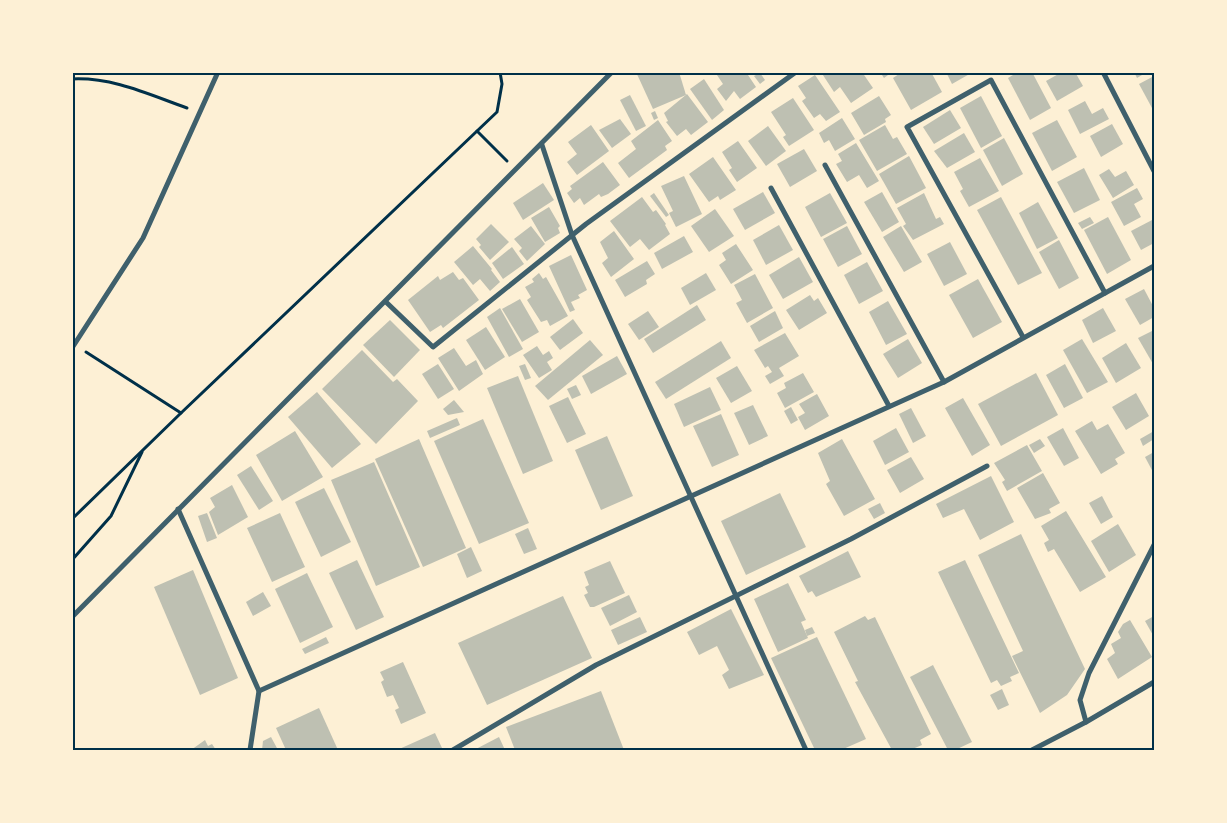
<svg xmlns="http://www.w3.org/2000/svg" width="1227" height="823" viewBox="0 0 1227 823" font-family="'PT Sans Narrow',sans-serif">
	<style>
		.building { fill: #bec0b2 }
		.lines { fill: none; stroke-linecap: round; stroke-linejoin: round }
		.path { stroke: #003049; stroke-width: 3 }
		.minor { stroke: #3f606c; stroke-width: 5 }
		.neatline { fill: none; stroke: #003049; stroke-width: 2 }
	</style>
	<rect width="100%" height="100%" fill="#fdf0d5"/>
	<g class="building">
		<polygon points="636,72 679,72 686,95 653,109"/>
		<polygon points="715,72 746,72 756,87 740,99 734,91 726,101 717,89 723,84"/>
		<polygon points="821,72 862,72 873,88 851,103 840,87 834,92"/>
		<polygon points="880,72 892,72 884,78"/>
		<polygon points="902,72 931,72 942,92 911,110 893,78"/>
		<polygon points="946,72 973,72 952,84"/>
		<polygon points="1018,72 1032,72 1051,108 1030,120 1008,78"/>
		<polygon points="1062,72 1075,72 1083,86 1057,101 1046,81"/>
		<polygon points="1134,72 1147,72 1137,78"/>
		<polygon points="760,73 765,80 760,84 754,76"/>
		<polygon points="815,75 840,112 826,121 820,114 814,118 802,101 806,98 798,86"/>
		<polygon points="1154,76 1154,106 1152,108 1139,84"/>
		<polygon points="704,79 724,110 712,120 690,89"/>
		<polygon points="687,94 708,122 691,135 686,129 677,136 666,122 668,121 664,113"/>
		<polygon points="630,95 646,126 636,131 620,100"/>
		<polygon points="879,96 891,115 885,119 886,122 864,135 851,113"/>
		<polygon points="981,96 1002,136 981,148 960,108"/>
		<polygon points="793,98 814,130 789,146 783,137 786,135 771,112"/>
		<polygon points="1085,101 1092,114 1103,108 1109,119 1080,134 1068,110"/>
		<polygon points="950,110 961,128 934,144 923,127"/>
		<polygon points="655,111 658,118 654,120 651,113"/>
		<polygon points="842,118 855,139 835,151 829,140 824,143 819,133"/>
		<polygon points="620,119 631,134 612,148 599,130"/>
		<polygon points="658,120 672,141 665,146 667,150 629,178 618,163 636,149 631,141"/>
		<polygon points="1057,120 1077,157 1052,171 1032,133"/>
		<polygon points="1112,124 1123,144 1101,157 1090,136"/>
		<polygon points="591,125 609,151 577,175 567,162 577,154 568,142"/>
		<polygon points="885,125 893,139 897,137 907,154 877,171 859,140"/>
		<polygon points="768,126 786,151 766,166 748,141"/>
		<polygon points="964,133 975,152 947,168 934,151"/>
		<polygon points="1004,138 1023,174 1002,186 983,150"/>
		<polygon points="738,141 757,168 737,182 729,170 732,168 722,152"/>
		<polygon points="856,143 879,181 867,188 859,175 847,182 836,164 842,161 838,154"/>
		<polygon points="804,149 817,171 790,187 777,164"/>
		<polygon points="909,156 926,188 896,204 879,174"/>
		<polygon points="713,157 736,190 720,200 718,196 709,202 689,174"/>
		<polygon points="980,158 999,191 969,207 960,191 963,189 954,172"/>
		<polygon points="603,162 620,185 608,194 601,197 599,194 584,205 580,198 574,203 567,193 572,189 570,186"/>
		<polygon points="1084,168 1100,200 1074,213 1057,182"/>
		<polygon points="1109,169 1115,177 1126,171 1134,185 1113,198 1099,175"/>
		<polygon points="684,176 702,214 676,227 669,213 673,211 661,186"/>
		<polygon points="543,183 554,200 523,220 513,203"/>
		<polygon points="1137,188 1143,199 1134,204 1141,217 1124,226 1111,202"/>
		<polygon points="763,192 775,213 745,230 733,209"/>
		<polygon points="882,192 899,222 882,232 864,202"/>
		<polygon points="654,193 669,215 666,217 650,196"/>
		<polygon points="830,193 847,223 821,237 805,207"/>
		<polygon points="924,193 936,219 940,217 944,224 913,240 903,226 906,224 897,208"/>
		<polygon points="642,197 653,212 656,210 666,224 665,225 670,234 649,250 640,239 630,247 610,221"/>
		<polygon points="1001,197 1042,273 1018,285 977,210"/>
		<polygon points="1038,202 1058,238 1037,249 1019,213"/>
		<polygon points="549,207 560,226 558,228 560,233 545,242 531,218"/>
		<polygon points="715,209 734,236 709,252 691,226"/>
		<polygon points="1090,217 1094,223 1082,229 1078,223"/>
		<polygon points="1108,217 1131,260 1107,274 1084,230"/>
		<polygon points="1154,219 1154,243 1141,250 1131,231"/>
		<polygon points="491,224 509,242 490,260 479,247 481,245 476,239"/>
		<polygon points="779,225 793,250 766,265 753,240"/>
		<polygon points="531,226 545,244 527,261 519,251 522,248 514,239"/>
		<polygon points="847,226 862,254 838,267 823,239"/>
		<polygon points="901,226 922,262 904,272 883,237"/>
		<polygon points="614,231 634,259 611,277 602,263 608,258 600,242"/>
		<polygon points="684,236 693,252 662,269 654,253"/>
		<polygon points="1059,240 1079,278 1059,289 1039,252"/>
		<polygon points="950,242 967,274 944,286 927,254"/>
		<polygon points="736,244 753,270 731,284 719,265 726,260 722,253"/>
		<polygon points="473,246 492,269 491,270 500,282 490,291 480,279 473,285 454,262"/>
		<polygon points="512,247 524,264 503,279 492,263"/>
		<polygon points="571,255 587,290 578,295 580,298 571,302 575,310 570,312 549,266"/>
		<polygon points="799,257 813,282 783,299 769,275"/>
		<polygon points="647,261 655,274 646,280 647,284 625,297 615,280"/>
		<polygon points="867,262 883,291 859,304 844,275"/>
		<polygon points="453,272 459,280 463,278 479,300 443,328 441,325 430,332 408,300 438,276 440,280"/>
		<polygon points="539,273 543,279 546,277 568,316 550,326 547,320 541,322 527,300 531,297 525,287 534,282 532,279"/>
		<polygon points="706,273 716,290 690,305 681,288"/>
		<polygon points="755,274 773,308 747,323 736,303 742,300 734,285"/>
		<polygon points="978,279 1002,322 973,338 949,295"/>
		<polygon points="1144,289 1154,308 1154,317 1140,325 1125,299"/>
		<polygon points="810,295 814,301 818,298 827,313 799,330 786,310"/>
		<polygon points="520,299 539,332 522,342 502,309"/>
		<polygon points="888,301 907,334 886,345 869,312"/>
		<polygon points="697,305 706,320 653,353 644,339"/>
		<polygon points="500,308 523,349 509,357 487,317"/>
		<polygon points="1103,308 1116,331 1093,343 1082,320"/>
		<polygon points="648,311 659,327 639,340 628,324"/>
		<polygon points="775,311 783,328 759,342 750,326"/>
		<polygon points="573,319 583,333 560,350 550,337"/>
		<polygon points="390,320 420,350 394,377 363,345"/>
		<polygon points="486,327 505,357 485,370 466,340"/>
		<polygon points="1154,330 1154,363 1153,364 1138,338"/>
		<polygon points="785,333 799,356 779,368 784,376 770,384 765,376 772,372 768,366 765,368 754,350"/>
		<polygon points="908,339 922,363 898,378 883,354"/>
		<polygon points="1082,339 1108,382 1087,393 1063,350"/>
		<polygon points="590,340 603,355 548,400 535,386"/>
		<polygon points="721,341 731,358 666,399 655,382"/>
		<polygon points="1126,343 1141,368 1116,383 1102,358"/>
		<polygon points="537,346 543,355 549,351 553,358 547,362 552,370 539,378 523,355"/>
		<polygon points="454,348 466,366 476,360 483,374 459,391 438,358"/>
		<polygon points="362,350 393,382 397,379 418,401 376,444 322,389"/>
		<polygon points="617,356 627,374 591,394 582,376"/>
		<polygon points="438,364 454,389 438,399 422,374"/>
		<polygon points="525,364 531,378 525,380 519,366"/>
		<polygon points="1065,364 1083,398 1064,408 1046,375"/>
		<polygon points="737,366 752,391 731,403 716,378"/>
		<polygon points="803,373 814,392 785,408 777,393 786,388 784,383"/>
		<polygon points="1036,373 1058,415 1001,446 978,404"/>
		<polygon points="518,376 553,461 523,474 487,388"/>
		<polygon points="576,385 581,395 572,399 567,389"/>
		<polygon points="710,387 721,410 684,427 674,404"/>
		<polygon points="317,392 361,444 332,468 288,417"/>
		<polygon points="1136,393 1149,416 1126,430 1112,407"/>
		<polygon points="817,394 829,416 805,430 798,417 805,413 799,404"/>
		<polygon points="568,397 586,434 567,443 549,406"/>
		<polygon points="963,398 990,445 972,456 945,408"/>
		<polygon points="454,400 464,412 448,415 443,409"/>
		<polygon points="753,405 768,436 749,445 734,413"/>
		<polygon points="791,407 798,420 791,424 784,411"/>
		<polygon points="911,408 926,436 913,443 899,414"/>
		<polygon points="721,414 739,455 712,467 693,426"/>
		<polygon points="457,418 460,425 430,438 427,431"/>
		<polygon points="483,419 529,523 479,544 434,441"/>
		<polygon points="1092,421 1097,430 1108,424 1125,453 1115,459 1118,464 1101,474 1075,431"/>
		<polygon points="896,428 909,452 885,465 873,441"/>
		<polygon points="1063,428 1079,458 1064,466 1047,437"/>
		<polygon points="295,431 323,477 282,501 256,455"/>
		<polygon points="1154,431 1154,439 1143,446 1140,439"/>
		<polygon points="607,436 633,496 601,510 575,450"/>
		<polygon points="419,439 466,548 423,567 375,459"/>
		<polygon points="842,439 875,499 844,516 826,484 830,481 818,453"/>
		<polygon points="1040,439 1045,446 1034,453 1029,445"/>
		<polygon points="1027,445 1042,471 1007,491 1002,482 1005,480 994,463"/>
		<polygon points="1154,452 1154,474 1145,457"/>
		<polygon points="911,457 924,479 900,493 887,470"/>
		<polygon points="374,462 420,567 376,586 331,480"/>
		<polygon points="251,466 273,501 259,510 237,475"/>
		<polygon points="1043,473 1060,503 1049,509 1051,513 1035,519 1017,488"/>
		<polygon points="991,476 1014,522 980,540 964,509 943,518 936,504"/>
		<polygon points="232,485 248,517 218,535 209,512 215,507 210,498"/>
		<polygon points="324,488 351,542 321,557 295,502"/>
		<polygon points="780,493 806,547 746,575 721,521"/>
		<polygon points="1102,496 1113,517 1101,524 1089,503"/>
		<polygon points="880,503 885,513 874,519 868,509"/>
		<polygon points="1066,511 1106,577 1080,592 1054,549 1048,552 1044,543 1049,540 1041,526"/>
		<polygon points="207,513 217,538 207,542 198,516"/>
		<polygon points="280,513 305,567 272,582 247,528"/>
		<polygon points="1118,524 1136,555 1109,572 1091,541"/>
		<polygon points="528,528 537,549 524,554 515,534"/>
		<polygon points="1021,534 1085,669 1067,695 1040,713 1012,656 1023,651 978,555"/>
		<polygon points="471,547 482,571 467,578 457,554"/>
		<polygon points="848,551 861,577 816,597 812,591 808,593 799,576"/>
		<polygon points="357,560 384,617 356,630 329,573"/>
		<polygon points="965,560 1019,673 1010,677 1012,681 1001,686 997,680 991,683 938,572"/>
		<polygon points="610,561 625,593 594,607 590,607 584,595 588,593 585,587 589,585 584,572"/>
		<polygon points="193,570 238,678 200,695 154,587"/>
		<polygon points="307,573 333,627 300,643 275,589"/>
		<polygon points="788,583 806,620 801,622 808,638 778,652 754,599"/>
		<polygon points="263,592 271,606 253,616 246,602"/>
		<polygon points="629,595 637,612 610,626 601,608"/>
		<polygon points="563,596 592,658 487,705 458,643"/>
		<polygon points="731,609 764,675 729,689 722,675 729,670 717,646 699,655 687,632"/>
		<polygon points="865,616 868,620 875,617 931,734 920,740 922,745 910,750 892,750 855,682 858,681 834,632"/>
		<polygon points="1154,616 1154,637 1145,621"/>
		<polygon points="640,617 647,632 618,645 611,630"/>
		<polygon points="1130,620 1152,657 1118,679 1107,659 1115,653 1111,644 1121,638 1118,632 1123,624"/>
		<polygon points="812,627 815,633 807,636 805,630"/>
		<polygon points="326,637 329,643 305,654 302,649"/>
		<polygon points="817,637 866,739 841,750 815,750 771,658"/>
		<polygon points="403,662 426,713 401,724 395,710 399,708 393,695 387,697 381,682 384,680 380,672"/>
		<polygon points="933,665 972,742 955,750 948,750 910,677"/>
		<polygon points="1002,689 1009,705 998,710 990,695"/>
		<polygon points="601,691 624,750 515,750 506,727"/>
		<polygon points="319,708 338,750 286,750 276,728"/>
		<polygon points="435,733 442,748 437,750 397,750"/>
		<polygon points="271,737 278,750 262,750 263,741"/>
		<polygon points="499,737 505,750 474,750"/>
		<polygon points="205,740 208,746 212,744 216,750 191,750"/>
	</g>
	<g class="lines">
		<g class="path">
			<path d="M 72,79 C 113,77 150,95 187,108"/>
			<polyline points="477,131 507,161"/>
			<polyline points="86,352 181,413"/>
			<polyline points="72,519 181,413 497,112 502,84 500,72"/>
			<polyline points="72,560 111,516 142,452"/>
		</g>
		<g class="minor">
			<polyline points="1103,72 1154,171"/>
			<polyline points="542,145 572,235 806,750"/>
			<polyline points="825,165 944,382"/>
			<polyline points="771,188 889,406"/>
			<polyline points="386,302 433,347 586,224 796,72"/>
			<polyline points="1023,337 907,127 991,80 1105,293"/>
			<polyline points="72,348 143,238 218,72"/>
			<polyline points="178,509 259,691 250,750"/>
			<polyline points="72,617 612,72"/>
			<polyline points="259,691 944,382 1154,266"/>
			<polyline points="1086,722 1154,682"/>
			<polyline points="453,750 596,665 851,539 987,466"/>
			<polyline points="1032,750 1086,722 1080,700 1089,673 1154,545"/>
		</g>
	</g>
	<rect width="1227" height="823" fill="none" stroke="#fdf0d5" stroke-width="148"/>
	<rect x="74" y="74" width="1079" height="675" class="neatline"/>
</svg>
